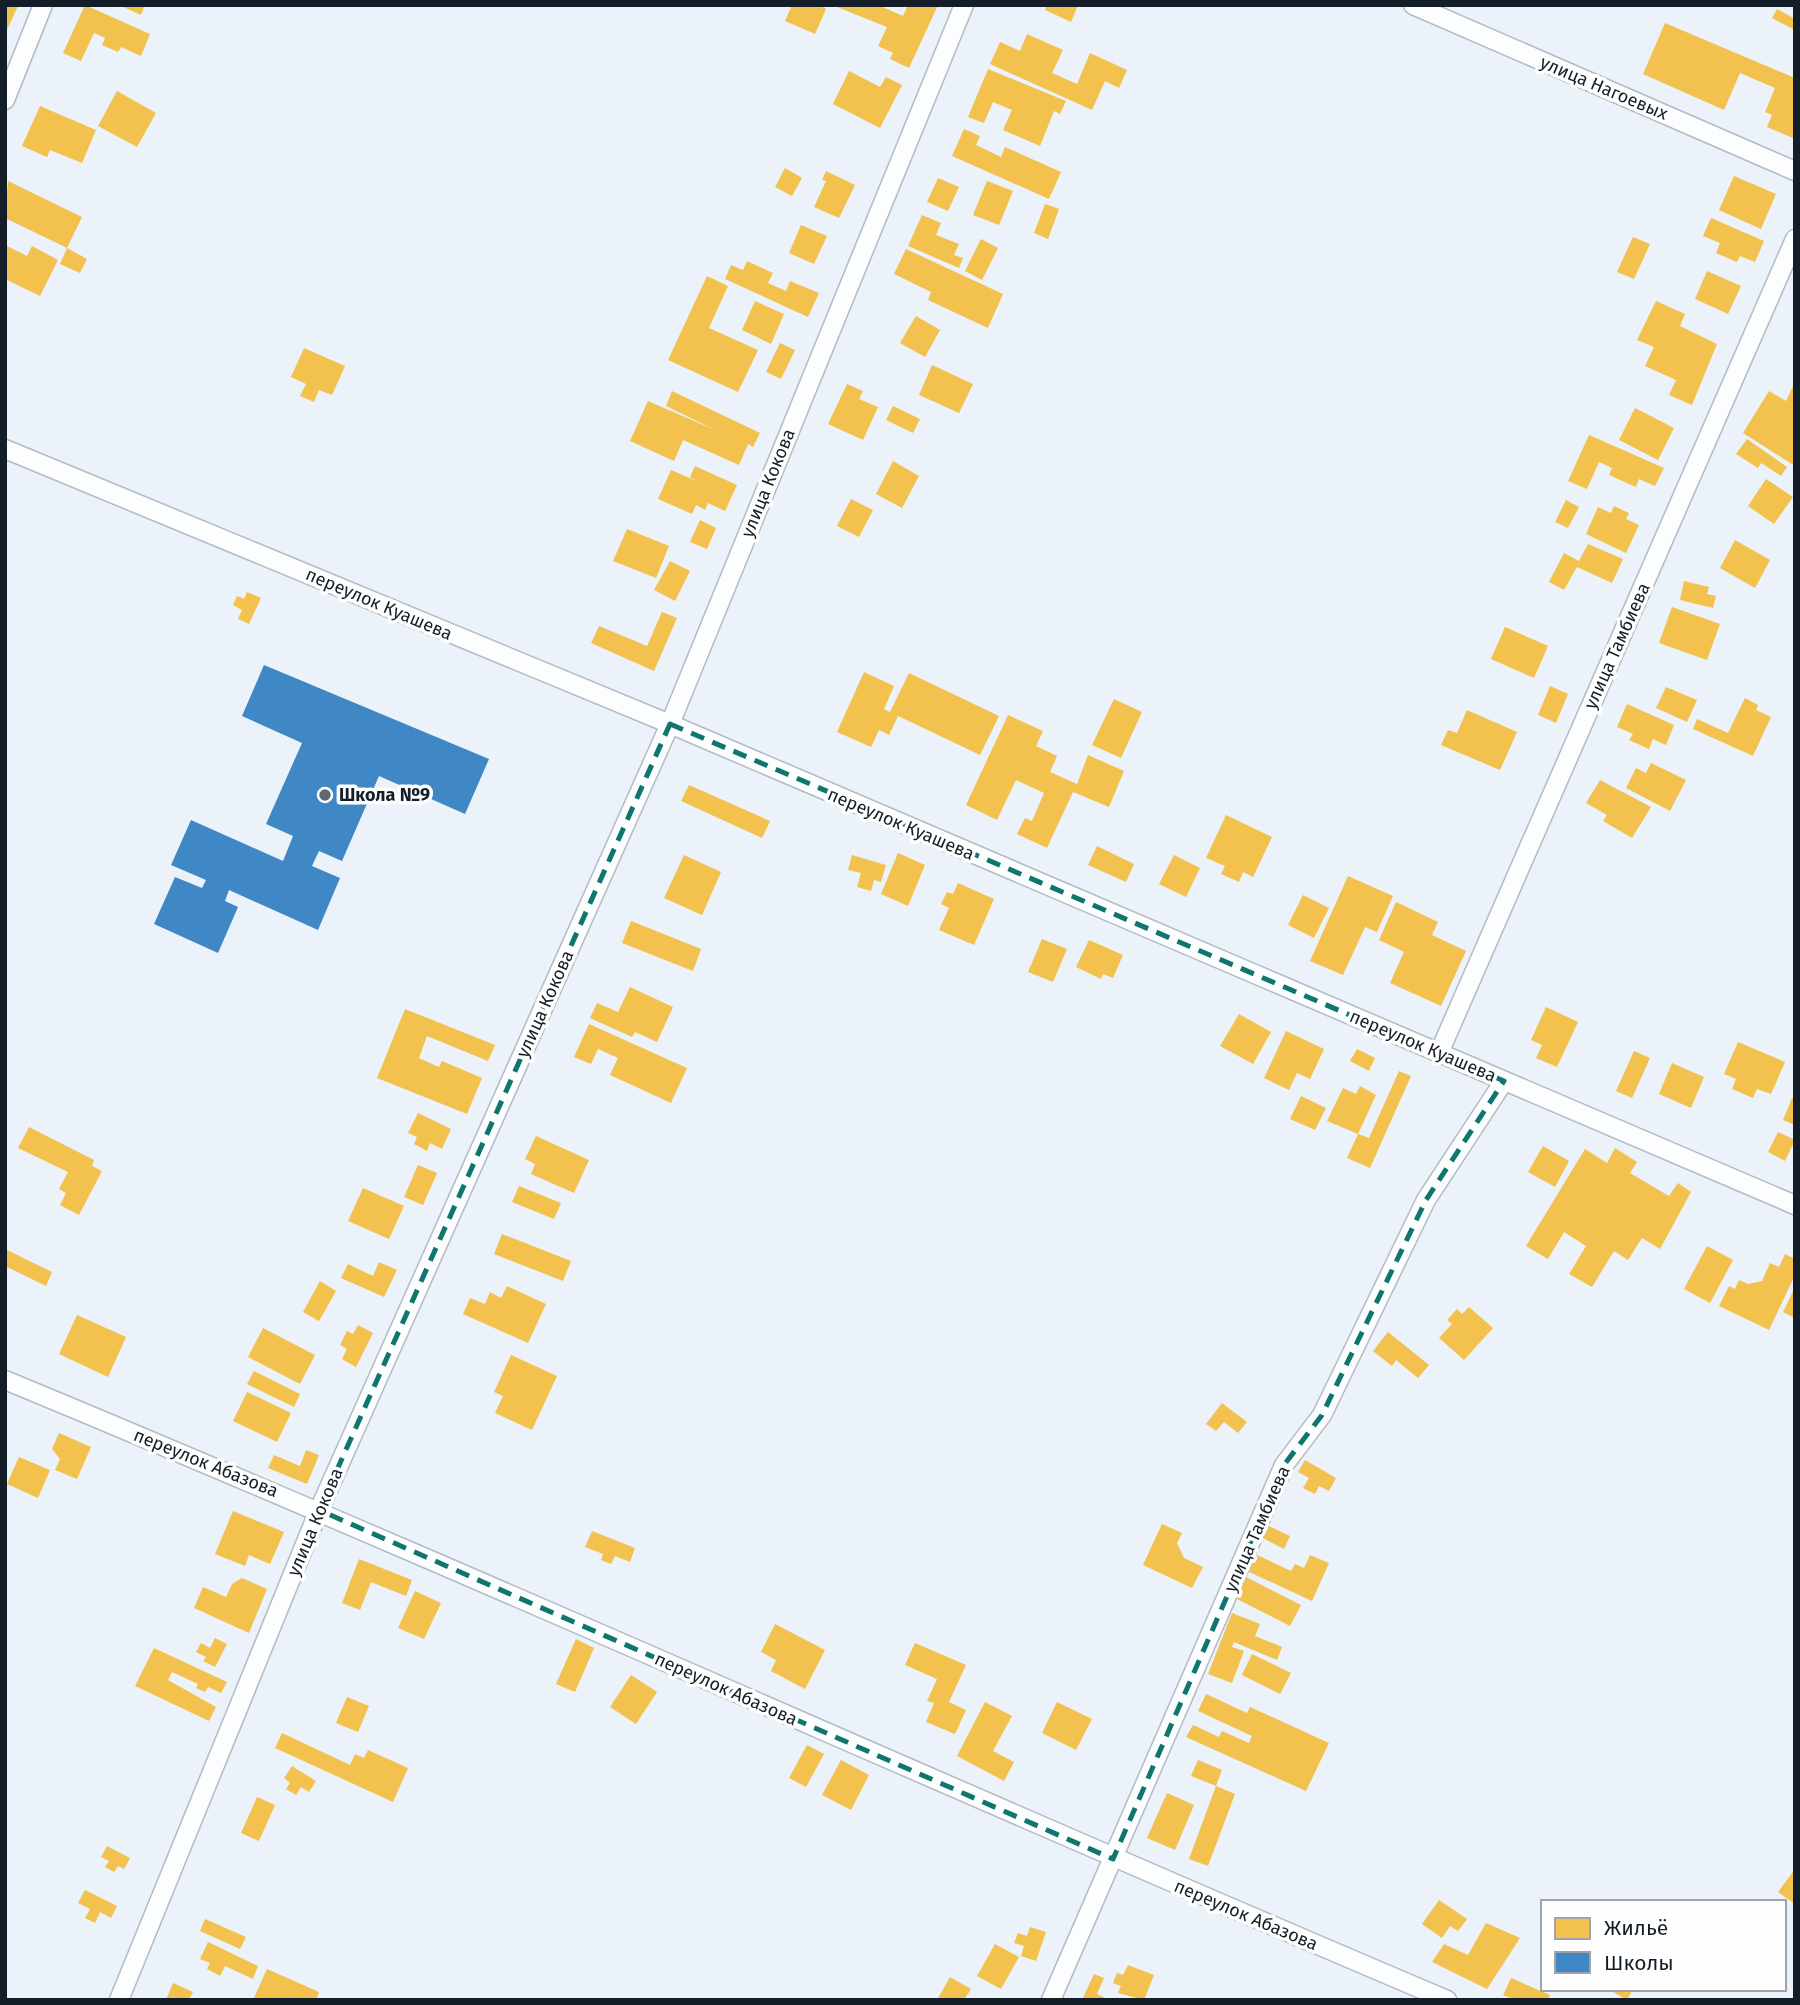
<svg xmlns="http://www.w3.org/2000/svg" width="1800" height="2005" viewBox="0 0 1800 2005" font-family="'Fira Sans',sans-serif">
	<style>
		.homes { fill: #f2c14e }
		.schools { fill: #3f88c5 }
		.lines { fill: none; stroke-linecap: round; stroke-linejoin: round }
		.street-casing { stroke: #b3bac3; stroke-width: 21 }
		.street { stroke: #fcfdfe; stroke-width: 18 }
		.marked { fill: none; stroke: #0f766e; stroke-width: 5; stroke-dasharray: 14 9; stroke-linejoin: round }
		.poi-dot { fill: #606871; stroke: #fefefe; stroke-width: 2.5 }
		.labels { text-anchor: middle; stroke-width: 7; stroke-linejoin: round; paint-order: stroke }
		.street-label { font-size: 18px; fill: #141e28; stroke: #fefefe }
		.poi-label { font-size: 18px; font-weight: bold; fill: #141e28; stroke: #fefefe; text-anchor: start }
	</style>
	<rect width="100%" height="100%" fill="#ecf2f9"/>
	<g class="homes">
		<polygon points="5,5 18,6 5,34"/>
		<polygon points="85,5 150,34 141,56 121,47 118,52 102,45 105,38 94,33 81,61 63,53"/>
		<polygon points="119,5 145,5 141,15"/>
		<polygon points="792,5 819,5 826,9 815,34 785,21"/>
		<polygon points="832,5 878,5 903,16 908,5 938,5 909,68 890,59 893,53 878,46 887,27"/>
		<polygon points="1047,5 1078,5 1071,22 1045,10"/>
		<polygon points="1777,9 1795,19 1795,30 1772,18"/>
		<polygon points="1665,23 1795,78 1793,138 1767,127 1772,115 1765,112 1775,88 1740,73 1724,110 1643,74"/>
		<polygon points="1027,34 1063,50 1052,73 1077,84 1090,53 1127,70 1119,88 1105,81 1092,110 990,64 1000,42 1020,51"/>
		<polygon points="988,69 1066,101 1060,114 1054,111 1040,146 1003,130 1012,110 993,102 984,123 968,117"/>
		<polygon points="849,71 880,87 886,77 902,85 880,128 833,104"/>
		<polygon points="117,91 156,113 137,147 98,126"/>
		<polygon points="40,106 96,130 82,163 50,150 47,157 22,146"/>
		<polygon points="964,129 980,136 976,145 1001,157 1005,147 1061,172 1049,199 952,156"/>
		<polygon points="785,168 802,178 792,196 775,187"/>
		<polygon points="826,171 855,185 839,218 814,207 826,181 822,180"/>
		<polygon points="1734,176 1776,194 1761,229 1719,210"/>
		<polygon points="938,178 959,187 948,211 927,202"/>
		<polygon points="8,181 82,217 67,248 5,218"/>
		<polygon points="987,181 1013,191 999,225 973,215"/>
		<polygon points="1045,204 1059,209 1048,239 1034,233"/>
		<polygon points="922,215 941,223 936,235 959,244 954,255 963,258 959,268 908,246"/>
		<polygon points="1711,218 1764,241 1755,262 1740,256 1737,262 1716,253 1720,243 1703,236"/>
		<polygon points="801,225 827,236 814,264 789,253"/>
		<polygon points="1633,237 1650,244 1634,279 1617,272"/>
		<polygon points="981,239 998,248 982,280 965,271"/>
		<polygon points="5,245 27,256 32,246 58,260 40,296 5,279"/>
		<polygon points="67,248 87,259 80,273 60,264"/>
		<polygon points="906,249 1003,294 988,328 928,300 931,292 894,274"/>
		<polygon points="747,261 773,273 768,283 786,291 790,281 819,293 808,317 725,279 731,265 743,270"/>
		<polygon points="1707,271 1741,286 1728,314 1695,299"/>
		<polygon points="707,276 728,286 709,328 758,350 738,392 668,360"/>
		<polygon points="755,301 784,314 771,344 742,330"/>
		<polygon points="1656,301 1685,314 1680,326 1717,344 1692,405 1669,395 1676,380 1645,366 1654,347 1637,340"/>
		<polygon points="916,316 940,330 925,357 900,343"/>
		<polygon points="780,343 795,350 781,379 766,372"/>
		<polygon points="304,348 345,366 332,395 319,390 314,402 300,396 306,384 291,377"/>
		<polygon points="932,365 973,384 959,413 919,395"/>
		<polygon points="1795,382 1795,466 1743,433 1769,391 1786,401"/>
		<polygon points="847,384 863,391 859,399 878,407 863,440 828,424"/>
		<polygon points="672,391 760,433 753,447 748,444 739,465 683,440 674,461 630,441 648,401 715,430 666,406"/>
		<polygon points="893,406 920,419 913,433 886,420"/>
		<polygon points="1635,408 1674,428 1658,460 1619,440"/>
		<polygon points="1589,435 1664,468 1655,486 1639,479 1636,487 1609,475 1612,468 1599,462 1587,489 1568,481"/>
		<polygon points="1747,439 1787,467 1781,476 1761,463 1758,468 1736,454"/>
		<polygon points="893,461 919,476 902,508 876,494"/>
		<polygon points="695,466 737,485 725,511 708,503 705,510 696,505 692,514 658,499 671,470 697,481 690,477"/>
		<polygon points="1766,479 1793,497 1774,524 1748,506"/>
		<polygon points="851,499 873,510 859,537 837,526"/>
		<polygon points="1566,500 1579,507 1568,528 1555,522"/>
		<polygon points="1614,506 1629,513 1626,519 1639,525 1626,553 1586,534 1598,507 1611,513"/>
		<polygon points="700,520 716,528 707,549 690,542"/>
		<polygon points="627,529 669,546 656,578 613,561"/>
		<polygon points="1735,540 1770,560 1755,588 1720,568"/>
		<polygon points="1588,544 1623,559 1612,583 1577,567 1564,590 1549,582 1564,553 1579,561"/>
		<polygon points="670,561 690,571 675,601 654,590"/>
		<polygon points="1684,581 1709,587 1707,594 1716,596 1713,608 1680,600"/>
		<polygon points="247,592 261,598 249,624 238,619 242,610 233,605 237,596 244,599"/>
		<polygon points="1672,607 1720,624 1707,660 1659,643"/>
		<polygon points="662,612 677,618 654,671 591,643 599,626 647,646"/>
		<polygon points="1505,627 1548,646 1534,678 1491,659"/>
		<polygon points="864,672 894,686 884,709 890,712 909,673 999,716 980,755 898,716 889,735 879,730 871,747 837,732"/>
		<polygon points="1550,686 1568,694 1556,723 1538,715"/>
		<polygon points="1666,687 1697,700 1687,722 1656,708"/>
		<polygon points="1745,698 1758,705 1756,710 1771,717 1753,756 1693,729 1697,719 1728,733"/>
		<polygon points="1114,699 1142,712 1121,758 1092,745"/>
		<polygon points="1627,704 1674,725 1666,745 1653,739 1649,749 1629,740 1633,734 1617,727"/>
		<polygon points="1467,710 1517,732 1500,770 1441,745 1448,730 1457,733"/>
		<polygon points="1008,715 1043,731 1036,746 1057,756 1050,772 1077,784 1088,755 1124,771 1109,807 1073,792 1047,848 1017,834 1025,818 1032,821 1044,793 1016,780 997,820 966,805"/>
		<polygon points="1651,763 1686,780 1670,811 1626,788 1636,768 1646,773"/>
		<polygon points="1600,780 1651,807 1632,838 1603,821 1607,815 1586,803"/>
		<polygon points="689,785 770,821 762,838 681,801"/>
		<polygon points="1226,815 1272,837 1253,877 1243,872 1239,882 1221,874 1225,866 1206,858"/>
		<polygon points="1097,846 1134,864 1126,882 1088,865"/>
		<polygon points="898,853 925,865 908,906 881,894"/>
		<polygon points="684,855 721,872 702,915 664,898"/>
		<polygon points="852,855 886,865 881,882 874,880 871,891 857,887 861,873 848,870"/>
		<polygon points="1174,855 1200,868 1186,897 1159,884"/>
		<polygon points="1348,876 1393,896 1377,932 1365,927 1343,975 1310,961"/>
		<polygon points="958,883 994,899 974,945 939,930 949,908 941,904 947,892 953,894"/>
		<polygon points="1303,895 1329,908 1314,938 1288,925"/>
		<polygon points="1396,902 1438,922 1432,935 1466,951 1441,1006 1390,983 1404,952 1379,940"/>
		<polygon points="631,921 701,949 693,971 622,943"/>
		<polygon points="1042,939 1067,949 1053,982 1028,972"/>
		<polygon points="1089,940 1123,955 1113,978 1103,974 1101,979 1076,967"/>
		<polygon points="630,987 673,1007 657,1042 635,1032 632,1037 590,1018 597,1003 618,1012"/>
		<polygon points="1546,1007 1578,1022 1557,1067 1536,1058 1542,1045 1531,1040"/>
		<polygon points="405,1009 495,1045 488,1061 427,1036 419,1058 439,1067 442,1061 482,1078 467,1114 377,1078"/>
		<polygon points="1239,1014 1271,1032 1253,1064 1220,1046"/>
		<polygon points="589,1024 687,1068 671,1103 610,1075 618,1058 598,1049 591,1064 574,1057"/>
		<polygon points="1286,1031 1324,1049 1310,1079 1297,1073 1289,1090 1264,1078"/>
		<polygon points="1738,1042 1785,1062 1771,1094 1757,1089 1753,1098 1732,1089 1736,1079 1724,1074"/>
		<polygon points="1357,1049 1375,1058 1369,1071 1350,1061"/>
		<polygon points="1634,1051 1650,1058 1632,1098 1616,1091"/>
		<polygon points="1672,1063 1704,1077 1691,1108 1659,1094"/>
		<polygon points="1399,1071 1411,1076 1370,1168 1347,1158 1358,1134 1369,1138"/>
		<polygon points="1360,1086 1376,1095 1358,1134 1327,1121 1343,1088 1356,1094"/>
		<polygon points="1301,1096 1326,1108 1315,1130 1290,1119"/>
		<polygon points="1792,1098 1795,1099 1795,1125 1783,1120"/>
		<polygon points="418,1113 451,1129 442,1149 430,1143 427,1151 414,1144 417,1137 408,1133"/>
		<polygon points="29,1127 94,1160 92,1166 102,1171 79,1215 60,1205 66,1193 59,1189 68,1172 18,1148"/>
		<polygon points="1778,1132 1795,1140 1785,1161 1768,1152"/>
		<polygon points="536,1136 589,1160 574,1193 531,1174 535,1164 525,1159"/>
		<polygon points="1543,1146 1569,1161 1555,1187 1528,1172"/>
		<polygon points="1615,1148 1637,1162 1630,1173 1669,1196 1678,1183 1691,1192 1660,1249 1642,1238 1628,1260 1614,1251 1592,1287 1569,1274 1586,1246 1564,1232 1548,1259 1526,1246 1585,1149 1607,1163"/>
		<polygon points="418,1165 437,1173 423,1205 404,1197"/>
		<polygon points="519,1186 561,1203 554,1219 512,1202"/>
		<polygon points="363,1188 404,1206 389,1239 348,1221"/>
		<polygon points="502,1234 571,1261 563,1281 494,1254"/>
		<polygon points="1707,1246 1733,1260 1710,1303 1684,1289"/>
		<polygon points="5,1249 52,1272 46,1286 5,1266"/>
		<polygon points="1785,1254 1795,1259 1795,1275 1769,1330 1719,1306 1729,1286 1735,1289 1739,1280 1748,1284 1762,1281 1770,1263 1779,1267"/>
		<polygon points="379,1262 397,1270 384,1297 341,1278 348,1264 373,1276"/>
		<polygon points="320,1281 336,1291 319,1321 303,1312"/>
		<polygon points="507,1286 546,1304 528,1343 463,1314 470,1298 485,1304 490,1292 501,1298"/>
		<polygon points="1795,1287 1795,1318 1783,1312"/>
		<polygon points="1469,1307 1493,1328 1464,1360 1439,1338 1452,1324 1447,1320 1457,1309 1462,1314"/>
		<polygon points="77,1315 126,1337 108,1377 59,1354"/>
		<polygon points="358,1325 373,1333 356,1367 342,1359 347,1349 340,1345 347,1331 353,1334"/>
		<polygon points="263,1328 315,1355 300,1384 248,1357"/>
		<polygon points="1388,1332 1429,1365 1418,1378 1396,1360 1392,1366 1373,1351"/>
		<polygon points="511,1355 557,1376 532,1430 495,1413 503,1396 494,1392"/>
		<polygon points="254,1371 300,1394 294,1407 247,1384"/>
		<polygon points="247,1392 291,1413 277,1442 233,1421"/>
		<polygon points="1222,1403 1247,1422 1238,1433 1224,1422 1216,1431 1206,1424"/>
		<polygon points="59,1433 91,1447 77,1479 55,1470 60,1459 52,1449"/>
		<polygon points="306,1450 319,1455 307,1484 268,1468 274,1455 300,1466"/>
		<polygon points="19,1457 50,1470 38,1498 7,1484"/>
		<polygon points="1305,1460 1336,1478 1329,1491 1319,1486 1315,1494 1303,1488 1309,1478 1298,1472"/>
		<polygon points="233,1511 284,1532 270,1564 249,1555 245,1566 215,1554"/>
		<polygon points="1162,1524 1182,1533 1177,1543 1184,1558 1203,1567 1192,1588 1143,1565"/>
		<polygon points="1267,1525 1290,1536 1284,1549 1261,1537"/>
		<polygon points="592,1531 635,1548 630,1562 615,1556 611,1564 601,1560 603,1554 585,1547"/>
		<polygon points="1255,1554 1291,1571 1295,1564 1304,1568 1310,1555 1329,1563 1312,1601 1247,1571"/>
		<polygon points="359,1559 412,1580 406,1596 371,1582 360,1610 342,1603"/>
		<polygon points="1244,1576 1301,1605 1290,1626 1233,1597"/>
		<polygon points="242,1578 267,1589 249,1633 194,1608 203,1587 226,1597 232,1584"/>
		<polygon points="415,1591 441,1603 424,1639 398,1628"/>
		<polygon points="1232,1613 1260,1624 1255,1636 1282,1647 1277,1660 1234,1642 1232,1647 1244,1651 1232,1683 1208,1674"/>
		<polygon points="775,1624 825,1650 805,1689 771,1671 776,1660 761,1652"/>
		<polygon points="215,1638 227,1644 215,1667 203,1661 206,1657 196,1652 201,1643 210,1648"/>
		<polygon points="576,1639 594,1648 575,1692 556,1684"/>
		<polygon points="915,1643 966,1665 949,1702 966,1710 955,1734 926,1722 934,1703 927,1701 937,1679 905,1665"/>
		<polygon points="154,1648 227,1682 221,1693 208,1687 205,1692 196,1688 198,1684 172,1672 168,1680 216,1707 209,1721 135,1686"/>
		<polygon points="1252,1654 1291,1673 1280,1694 1242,1675"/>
		<polygon points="631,1675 657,1692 636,1724 610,1707"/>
		<polygon points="1206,1694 1247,1713 1250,1707 1329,1743 1306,1791 1186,1737 1193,1725 1219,1737 1222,1731 1249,1743 1252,1736 1198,1711"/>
		<polygon points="347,1697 369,1706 358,1732 336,1723"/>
		<polygon points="985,1702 1012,1716 993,1751 1014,1762 1004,1781 957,1756"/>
		<polygon points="1057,1702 1092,1719 1076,1750 1042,1733"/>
		<polygon points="282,1733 350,1765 355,1754 364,1758 368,1750 408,1768 393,1802 275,1748"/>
		<polygon points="807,1745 824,1754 806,1787 789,1778"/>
		<polygon points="841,1760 869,1775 851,1810 822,1795"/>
		<polygon points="1198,1760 1222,1770 1216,1786 1191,1776"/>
		<polygon points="292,1766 316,1781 309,1792 301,1787 296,1795 286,1789 290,1783 284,1778"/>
		<polygon points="1216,1786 1235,1794 1208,1866 1189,1859"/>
		<polygon points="1167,1793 1194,1805 1175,1850 1147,1838"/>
		<polygon points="257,1797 275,1805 259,1841 241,1833"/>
		<polygon points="107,1846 130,1858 124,1869 118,1866 114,1872 105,1867 109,1861 101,1857"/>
		<polygon points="1795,1869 1795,1904 1778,1892"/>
		<polygon points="85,1890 117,1906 111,1918 100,1912 95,1923 85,1918 90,1909 78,1903"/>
		<polygon points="1439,1900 1467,1919 1458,1931 1450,1926 1442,1938 1422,1924"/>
		<polygon points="205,1919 246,1937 240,1949 200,1931"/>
		<polygon points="1486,1923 1520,1938 1487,1989 1432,1962 1444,1944 1468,1955"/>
		<polygon points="1030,1927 1046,1932 1036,1961 1021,1956 1024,1946 1014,1943 1018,1933 1027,1936"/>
		<polygon points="208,1942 258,1966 253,1979 225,1966 220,1976 207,1969 210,1963 200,1959"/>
		<polygon points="995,1944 1019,1957 1001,1989 977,1976"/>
		<polygon points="1128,1965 1154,1975 1144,2000 1118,1993 1121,1986 1113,1983 1117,1973 1123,1975"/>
		<polygon points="267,1969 319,1992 316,2000 253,2000"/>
		<polygon points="1094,1974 1104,1978 1097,1994 1105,1998 1082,2000"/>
		<polygon points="950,1977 971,1989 964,2000 937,2000"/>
		<polygon points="1511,1978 1550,1995 1548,2000 1515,2000 1503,1995"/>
		<polygon points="173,1983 193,1992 189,2000 166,2000"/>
		<polygon points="1608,1989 1633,1989 1627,2000"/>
	</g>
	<polygon class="schools" points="264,665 489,759 465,814 379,776 342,861 319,851 312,866 340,878 318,930 229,890 225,901 238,907 218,953 154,924 175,877 202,888 206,880 171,865 191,820 283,861 293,836 266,824 302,743 242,716"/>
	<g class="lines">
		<g class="street-casing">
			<g id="street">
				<polyline points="1413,5 1795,171"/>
				<polyline points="5,100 43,5"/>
				<polyline points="5,449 670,724 1795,1205"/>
				<polyline points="1439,1053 1795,239"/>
				<path d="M 5,1380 C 488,1580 965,1796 1447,2000"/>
				<polyline points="119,2000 319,1510 670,724 964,5"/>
				<polyline points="1051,2000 1284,1465 1322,1415 1426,1200 1504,1081"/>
			</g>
		</g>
		<use href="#street" class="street"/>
	</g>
	<path class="marked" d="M 670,724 L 1504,1081 L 1426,1200 L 1322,1415 L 1284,1465 L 1113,1859 L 319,1510 Z"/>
	<circle class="poi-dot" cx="325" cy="795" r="7"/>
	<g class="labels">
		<g class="street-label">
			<text transform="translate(1604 88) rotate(23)" y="6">улица Нагоевых</text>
			<text transform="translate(768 483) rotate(-68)" y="6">улица Кокова</text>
			<text transform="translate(379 604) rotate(23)" y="6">переулок Куашева</text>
			<text transform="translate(1617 646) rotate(-66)" y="6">улица Тамбиева</text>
			<text transform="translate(901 824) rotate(23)" y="6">переулок Куашева</text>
			<text transform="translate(545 1004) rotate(-66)" y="6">улица Кокова</text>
			<text transform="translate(1423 1046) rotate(23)" y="6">переулок Куашева</text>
			<text transform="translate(206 1463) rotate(22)" y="6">переулок Абазова</text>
			<text transform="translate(315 1522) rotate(-67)" y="6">улица Кокова</text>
			<text transform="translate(1257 1529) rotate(-66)" y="6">улица Тамбиева</text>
			<text transform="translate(726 1689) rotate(24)" y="6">переулок Абазова</text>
			<text transform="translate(1246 1915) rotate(23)" y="6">переулок Абазова</text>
		</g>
		<g class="poi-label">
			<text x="339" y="801">Школа №9</text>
		</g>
	</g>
	<rect width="1800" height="2005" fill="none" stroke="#141e28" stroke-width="14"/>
	<rect x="1541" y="1900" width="245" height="91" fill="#fefefe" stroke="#a0a4a8" stroke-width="2"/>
	<rect x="1555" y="1918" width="35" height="21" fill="#f2c14e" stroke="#a0a4a8" stroke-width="2"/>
	<text x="1604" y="1935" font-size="21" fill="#141e28">Жильё</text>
	<rect x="1555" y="1952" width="35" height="21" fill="#3f88c5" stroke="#a0a4a8" stroke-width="2"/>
	<text x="1604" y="1970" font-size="21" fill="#141e28">Школы</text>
</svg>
